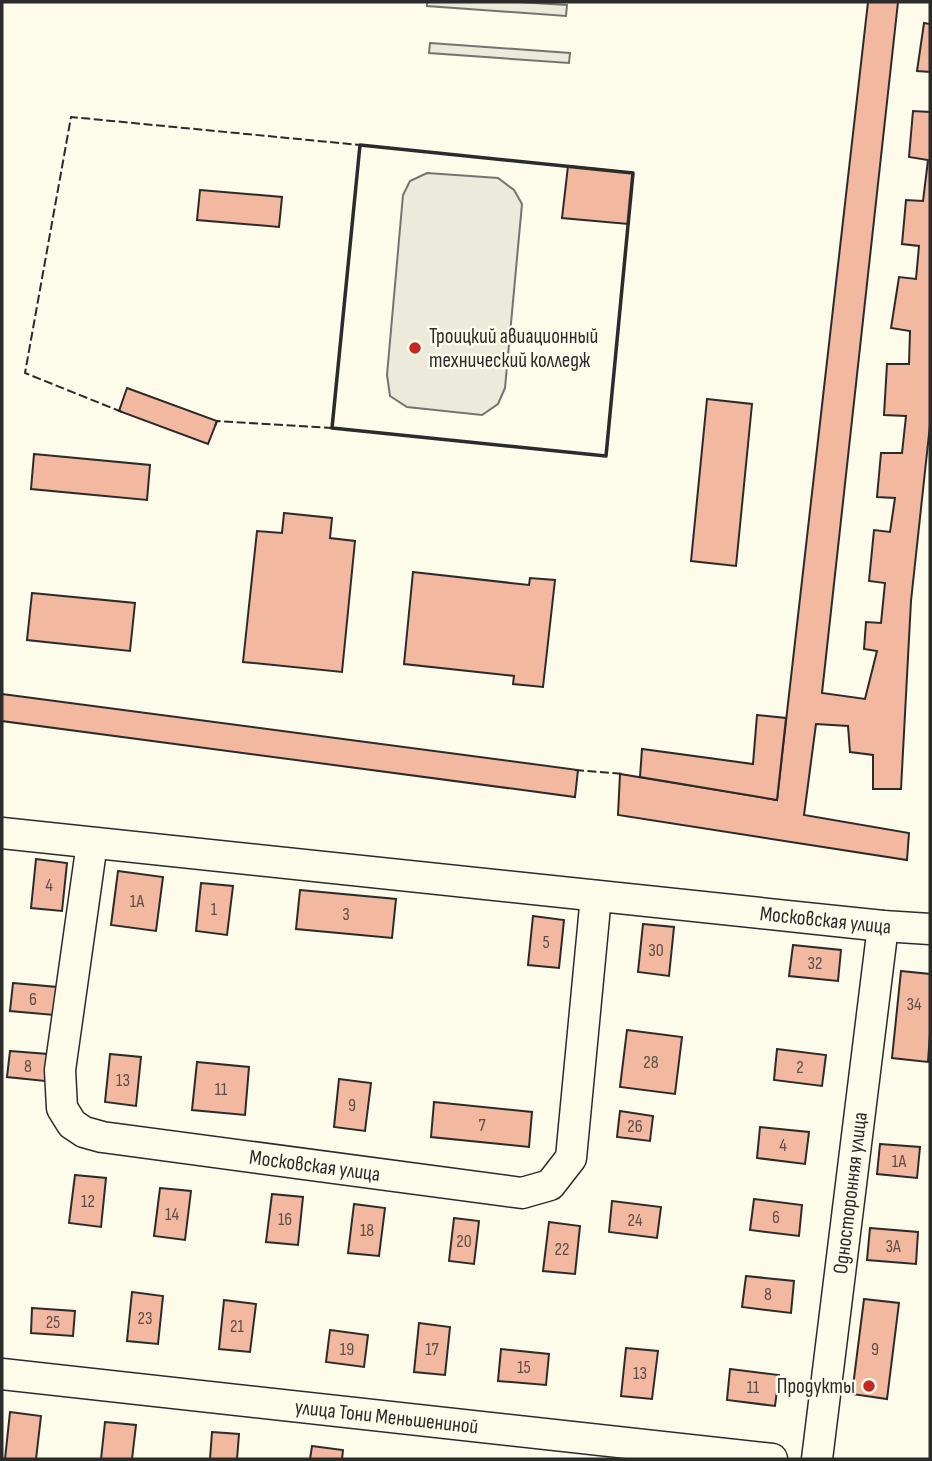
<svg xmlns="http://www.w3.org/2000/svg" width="932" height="1461" viewBox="0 0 932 1461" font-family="'Sofia Sans Condensed',sans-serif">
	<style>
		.green { fill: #ecebdb; stroke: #74746e; stroke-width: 2 }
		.building { fill: #f2b8a0; stroke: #2b2b2b; stroke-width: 2 }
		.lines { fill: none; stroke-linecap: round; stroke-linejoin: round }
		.minor-casing { stroke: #2b2b2b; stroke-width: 33 }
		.minor { stroke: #fdfbea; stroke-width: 30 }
		.fence { stroke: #2b2b2b; stroke-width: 2; stroke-dasharray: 9 3.5; stroke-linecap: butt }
		.wall { stroke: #2b2b2b; stroke-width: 3.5 }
		.poi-dot { fill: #c62828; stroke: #fdfbea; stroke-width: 2.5 }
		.labels { text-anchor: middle; stroke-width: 5; stroke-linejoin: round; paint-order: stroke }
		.number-label { font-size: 18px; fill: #5d4e48 }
		.poi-label { font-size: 21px; fill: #2b2b2b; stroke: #fdfbea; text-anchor: start }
		.street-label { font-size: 21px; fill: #2b2b2b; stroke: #fdfbea }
	</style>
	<rect width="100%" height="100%" fill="#fdfbea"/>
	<g class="green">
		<polygon points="427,2 518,2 567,5 566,16 427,6"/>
		<polygon points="430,43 570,53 569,63 429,53"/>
		<polygon points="427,173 498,178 514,190 522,204 505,388 498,404 482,415 407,407 390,396 387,375 403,195 410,181"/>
	</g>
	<g class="building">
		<polygon points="868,2 898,2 822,693 865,699 877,651 864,649 866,622 881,623 885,583 869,581 874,530 890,532 895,498 877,497 881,453 902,453 906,416 884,415 887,364 909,364 910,331 891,328 899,277 916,279 919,246 902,244 906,200 923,201 928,160 909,157 913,111 930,112 930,425 911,601 901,789 873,789 873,755 850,752 848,726 816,724 804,815 909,833 907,860 618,815 620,774 777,800"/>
		<polygon points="924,23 930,24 930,72 917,71"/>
		<polygon points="568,166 633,173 628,224 562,218"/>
		<polygon points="200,190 282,197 279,227 197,220"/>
		<polygon points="127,388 217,421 208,444 119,411"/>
		<polygon points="707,399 752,404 736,566 691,561"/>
		<polygon points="34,454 150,465 147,500 31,489"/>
		<polygon points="284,513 332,518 330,538 355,541 342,672 243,662 257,531 282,533"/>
		<polygon points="413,572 529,585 530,578 555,580 543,687 513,684 514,676 404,664"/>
		<polygon points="32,593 135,603 130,651 27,640"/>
		<polygon points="2,694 578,770 575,797 2,721"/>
		<polygon points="757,715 786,718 777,800 640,777 642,749 753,764"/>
		<polygon points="36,859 67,863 62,911 31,908"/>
		<polygon points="118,871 163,877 156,931 111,925"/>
		<polygon points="201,883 233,886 227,935 196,931"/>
		<polygon points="300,890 396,899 392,938 296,929"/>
		<polygon points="533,916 564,920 559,968 528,965"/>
		<polygon points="643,924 674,927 669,976 638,972"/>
		<polygon points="793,945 841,950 838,981 789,976"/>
		<polygon points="901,971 930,974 930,1033 928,1062 892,1058"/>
		<polygon points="13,983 57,987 54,1015 10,1011"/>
		<polygon points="627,1030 682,1037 675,1094 620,1087"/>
		<polygon points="777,1049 826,1055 822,1086 774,1080"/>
		<polygon points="10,1051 48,1054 45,1081 7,1077"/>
		<polygon points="110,1054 141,1057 136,1106 105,1102"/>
		<polygon points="197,1062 249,1067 245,1115 192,1110"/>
		<polygon points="339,1079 371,1083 365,1131 334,1127"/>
		<polygon points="434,1102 532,1112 529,1147 431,1137"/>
		<polygon points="620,1111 653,1116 650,1141 617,1137"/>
		<polygon points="760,1127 809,1132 805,1164 757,1158"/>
		<polygon points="880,1144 920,1147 917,1178 877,1174"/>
		<polygon points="75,1175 106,1178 101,1227 69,1223"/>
		<polygon points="160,1188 191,1191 185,1240 154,1236"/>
		<polygon points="272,1194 303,1197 298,1245 266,1242"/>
		<polygon points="754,1199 802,1205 799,1236 750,1230"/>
		<polygon points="612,1201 661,1207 657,1238 609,1232"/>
		<polygon points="354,1204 385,1208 379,1256 348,1253"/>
		<polygon points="454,1218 479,1221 474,1264 449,1261"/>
		<polygon points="549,1222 580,1226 575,1274 543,1271"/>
		<polygon points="870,1228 918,1232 916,1264 867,1260"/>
		<polygon points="746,1276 794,1281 791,1313 742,1307"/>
		<polygon points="132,1292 163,1296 158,1344 127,1341"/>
		<polygon points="864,1299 899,1303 887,1399 852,1394"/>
		<polygon points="224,1300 256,1304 250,1352 219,1349"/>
		<polygon points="32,1308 75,1311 73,1336 31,1333"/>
		<polygon points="419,1323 450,1327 445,1375 414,1372"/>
		<polygon points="330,1330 368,1335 364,1367 326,1362"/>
		<polygon points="626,1348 658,1351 652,1399 621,1396"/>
		<polygon points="501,1349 549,1354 546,1385 498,1381"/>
		<polygon points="730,1369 779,1375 775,1406 727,1400"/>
		<polygon points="10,1412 41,1416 36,1459 5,1459"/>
		<polygon points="105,1422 136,1425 132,1459 101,1459"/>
		<polygon points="212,1432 239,1434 237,1459 210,1459"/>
		<polygon points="312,1446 343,1450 342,1459 310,1459"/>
	</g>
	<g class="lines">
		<g class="minor-casing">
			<g id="minor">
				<path id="s1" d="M 2,833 L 883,926 L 930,929"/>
				<path id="s2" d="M 92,843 L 60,1070 L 62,1108 L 72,1124 L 84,1132 L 102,1137 L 522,1193 L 550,1185 L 571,1158 L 596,896"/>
				<path id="s3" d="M 2,1374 L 772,1459"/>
				<path id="s4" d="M 817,1459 L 883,926"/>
			</g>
		</g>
		<use href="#minor" class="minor"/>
		<g class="fence">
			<polyline points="122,412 25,373 71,117 360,145"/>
			<polyline points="215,426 217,421 332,428"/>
			<polyline points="575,770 623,774"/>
		</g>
		<polygon class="wall" points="360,145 633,173 606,456 332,428"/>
	</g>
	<g class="poi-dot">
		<circle cx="415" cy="348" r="7"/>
		<circle cx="869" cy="1386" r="7"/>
	</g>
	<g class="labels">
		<g class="number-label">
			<text x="49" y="891">4</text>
			<text x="137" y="907">1А</text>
			<text x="214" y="915">1</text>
			<text x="346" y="920">3</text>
			<text x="546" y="948">5</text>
			<text x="656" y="956">30</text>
			<text x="815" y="969">32</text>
			<text x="33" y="1005">6</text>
			<text x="914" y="1010">34</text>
			<text x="651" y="1068">28</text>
			<text x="28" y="1072">8</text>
			<text x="800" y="1073">2</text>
			<text x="123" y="1086">13</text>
			<text x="221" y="1095">11</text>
			<text x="352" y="1111">9</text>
			<text x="482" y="1131">7</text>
			<text x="635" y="1132">26</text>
			<text x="783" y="1151">4</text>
			<text x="899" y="1167">1А</text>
			<text x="88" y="1207">12</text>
			<text x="172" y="1220">14</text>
			<text x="776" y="1223">6</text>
			<text x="285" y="1225">16</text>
			<text x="635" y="1226">24</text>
			<text x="367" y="1236">18</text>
			<text x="464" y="1247">20</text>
			<text x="893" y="1252">3А</text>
			<text x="562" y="1255">22</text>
			<text x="768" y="1300">8</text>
			<text x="145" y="1324">23</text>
			<text x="53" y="1328">25</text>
			<text x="237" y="1332">21</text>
			<text x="347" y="1355">19</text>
			<text x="432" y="1355">17</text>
			<text x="875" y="1355">9</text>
			<text x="524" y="1373">15</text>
			<text x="640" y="1379">13</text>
			<text x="753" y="1393">11</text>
		</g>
		<g class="poi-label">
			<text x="429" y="343">Троицкий авиационный<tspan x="429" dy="24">технический колледж</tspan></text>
			<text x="855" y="1393" text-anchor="end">Продукты</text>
		</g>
		<g class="street-label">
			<text dy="7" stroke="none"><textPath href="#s1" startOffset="828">Московская улица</textPath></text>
			<text dy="7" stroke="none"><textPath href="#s2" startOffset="534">Московская улица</textPath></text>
			<text dy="7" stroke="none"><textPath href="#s4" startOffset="268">Односторонняя улица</textPath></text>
			<text dy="7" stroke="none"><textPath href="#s3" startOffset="387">улица Тони Меньшениной</textPath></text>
		</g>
	</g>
	<rect width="932" height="1461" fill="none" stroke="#2b2b2b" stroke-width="7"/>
</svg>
